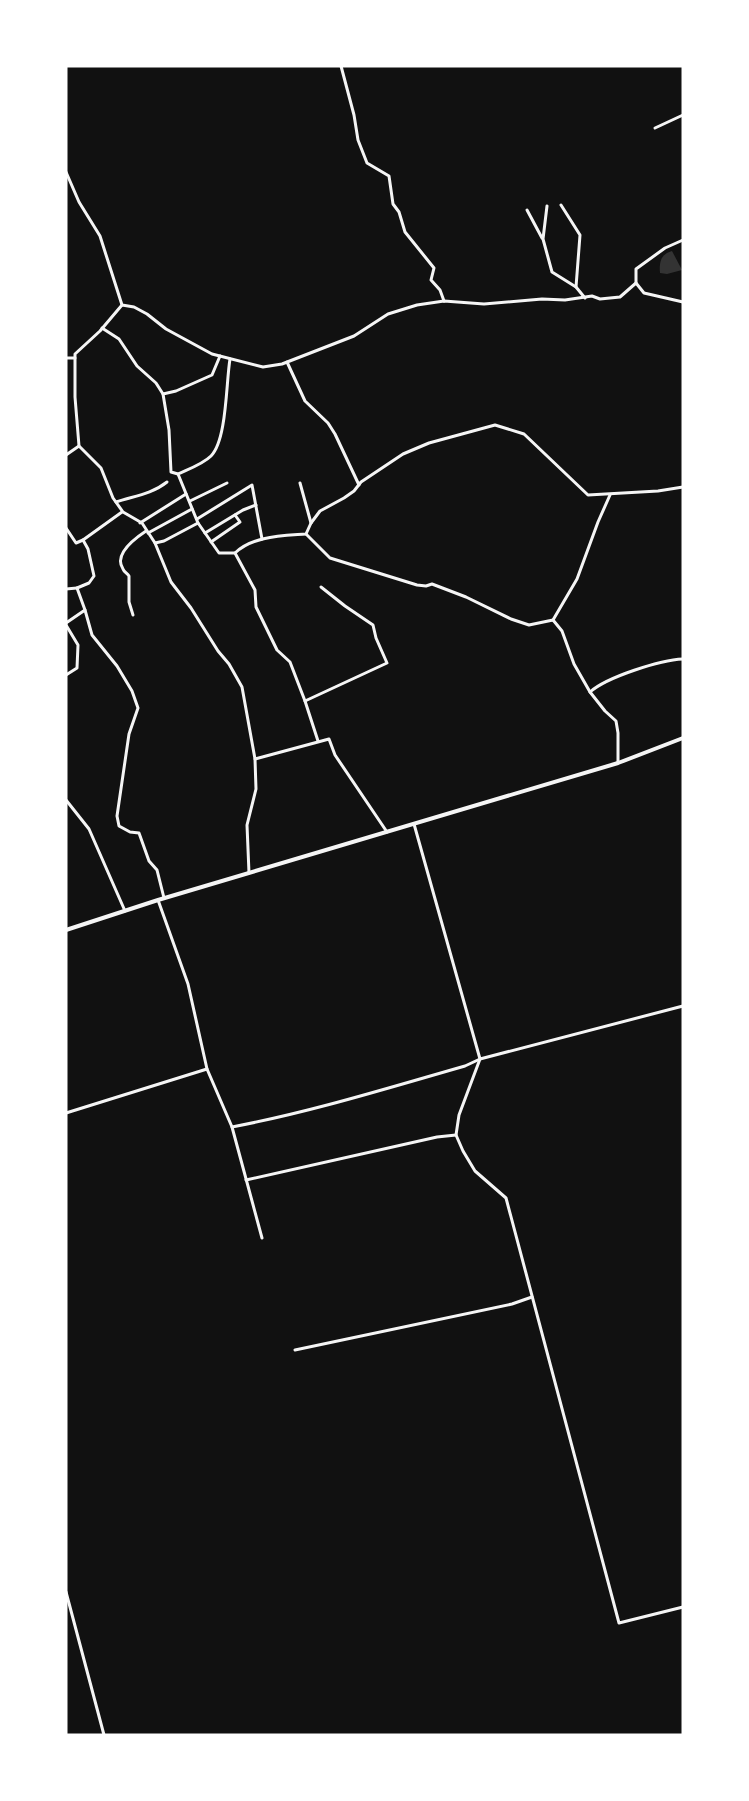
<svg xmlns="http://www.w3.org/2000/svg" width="749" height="1801" viewBox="0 0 749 1801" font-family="'Archivo Narrow',sans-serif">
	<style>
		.water { fill: #333 }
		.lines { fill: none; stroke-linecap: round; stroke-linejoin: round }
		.minor { stroke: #f5f5f5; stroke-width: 3 }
		.tertiary { stroke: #f5f5f5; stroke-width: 4 }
	</style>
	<rect width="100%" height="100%" fill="#111"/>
	<path class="water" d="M 672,251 L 682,270 L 667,274 L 660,273 C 659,262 661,254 672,251 Z"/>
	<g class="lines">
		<g class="minor">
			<polyline points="341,66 354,115 358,140 367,163 389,176 393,204 399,212 405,232 434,268 431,280 440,290 444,301"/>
			<polyline points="655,128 683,115"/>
			<polyline points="66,172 79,202 100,236 122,305 134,307 147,314 166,329 212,354 263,367 282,364 354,336 388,314 417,305 444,301 484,304 542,299 565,300 592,296 600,299 620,297 636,283 644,293 683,302"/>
			<polyline points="561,205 580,235 576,287"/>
			<polyline points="547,206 543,239 552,272 576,287 585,298"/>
			<polyline points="527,210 542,238"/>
			<polyline points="636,283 636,269 665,248 683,240"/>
			<polyline points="122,305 100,331 75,354 75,397 79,446 101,468 113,498 123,512 142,523 155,543 171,582 191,608 218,651 229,664 242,687 255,759"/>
			<polyline points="102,328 119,339 137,366 156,383 163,394 169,430 171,472 178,474"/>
			<polyline points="66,358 75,358"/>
			<path d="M 230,359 C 226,382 227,440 211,456 C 203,464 189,469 178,474 L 198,523 L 219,553 L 235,553 L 255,590 L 256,607 L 277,650 L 290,662 L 305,701 L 318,741"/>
			<polyline points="287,362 305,401 328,423 335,434 359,485"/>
			<polyline points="163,394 176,391 212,375 220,356"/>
			<polyline points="66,455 79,446"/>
			<polyline points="300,483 311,523"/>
			<polyline points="190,501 227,483"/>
			<path d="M 116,502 C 134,496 152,494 167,482"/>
			<polyline points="197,519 252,485 262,539"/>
			<polyline points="140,523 186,494"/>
			<polyline points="66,528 76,543 83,540"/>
			<polyline points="148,533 192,509"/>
			<polyline points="205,533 243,510 256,505"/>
			<polyline points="306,534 330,558 417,585 426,586 432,584 466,597 511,619 529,625 553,620 577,579 598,522 610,495"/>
			<polyline points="211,542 240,522 235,515"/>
			<polyline points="155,543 164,541 198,523"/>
			<path d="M 235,553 C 253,536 281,536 306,534 L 311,523 L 320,511 L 344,498 L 354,491 L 361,482 L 403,454 L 429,443 L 495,425 L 524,434 L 588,495 L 658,491 L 683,487"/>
			<polyline points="66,589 77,588"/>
			<polyline points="85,610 92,635 117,666 132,691 138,708 129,734 117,816 119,826 130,832 139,833 149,861 157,870 164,898"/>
			<path d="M 133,615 L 129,602 L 129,576 C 127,573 124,572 123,569 C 113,554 137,537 146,531"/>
			<polyline points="553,620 562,631 574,664 590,692 605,711 616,721 618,733 618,763"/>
			<polyline points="66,623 85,610 77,588 89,583 94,576 88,549 83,540 122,512"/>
			<polyline points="66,625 78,645 77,668 66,675"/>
			<path d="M 590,692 C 607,677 660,660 683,659"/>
			<polyline points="305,701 387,663 376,638 373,625 345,606 321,587"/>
			<polyline points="66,800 89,829 125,911"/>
			<polyline points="414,824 480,1059 459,1115 456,1135 463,1151 475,1171 506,1198 619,1623 683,1607"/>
			<polyline points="249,873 247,825 256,789 255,759 329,739 335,755 387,832"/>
			<polyline points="158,900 188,984 207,1069 232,1127 262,1238"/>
			<polyline points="66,1113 207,1069"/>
			<path d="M 232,1127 C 311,1112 388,1088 465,1066 L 480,1059 L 683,1006"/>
			<polyline points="246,1180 437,1137 456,1135"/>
			<polyline points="295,1350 512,1304 532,1297"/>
			<polyline points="66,1592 104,1735"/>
		</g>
		<polyline class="tertiary" points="66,930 158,900 618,763 683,738"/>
	</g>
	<rect width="749" height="1801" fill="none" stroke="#ffffff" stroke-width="135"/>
</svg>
